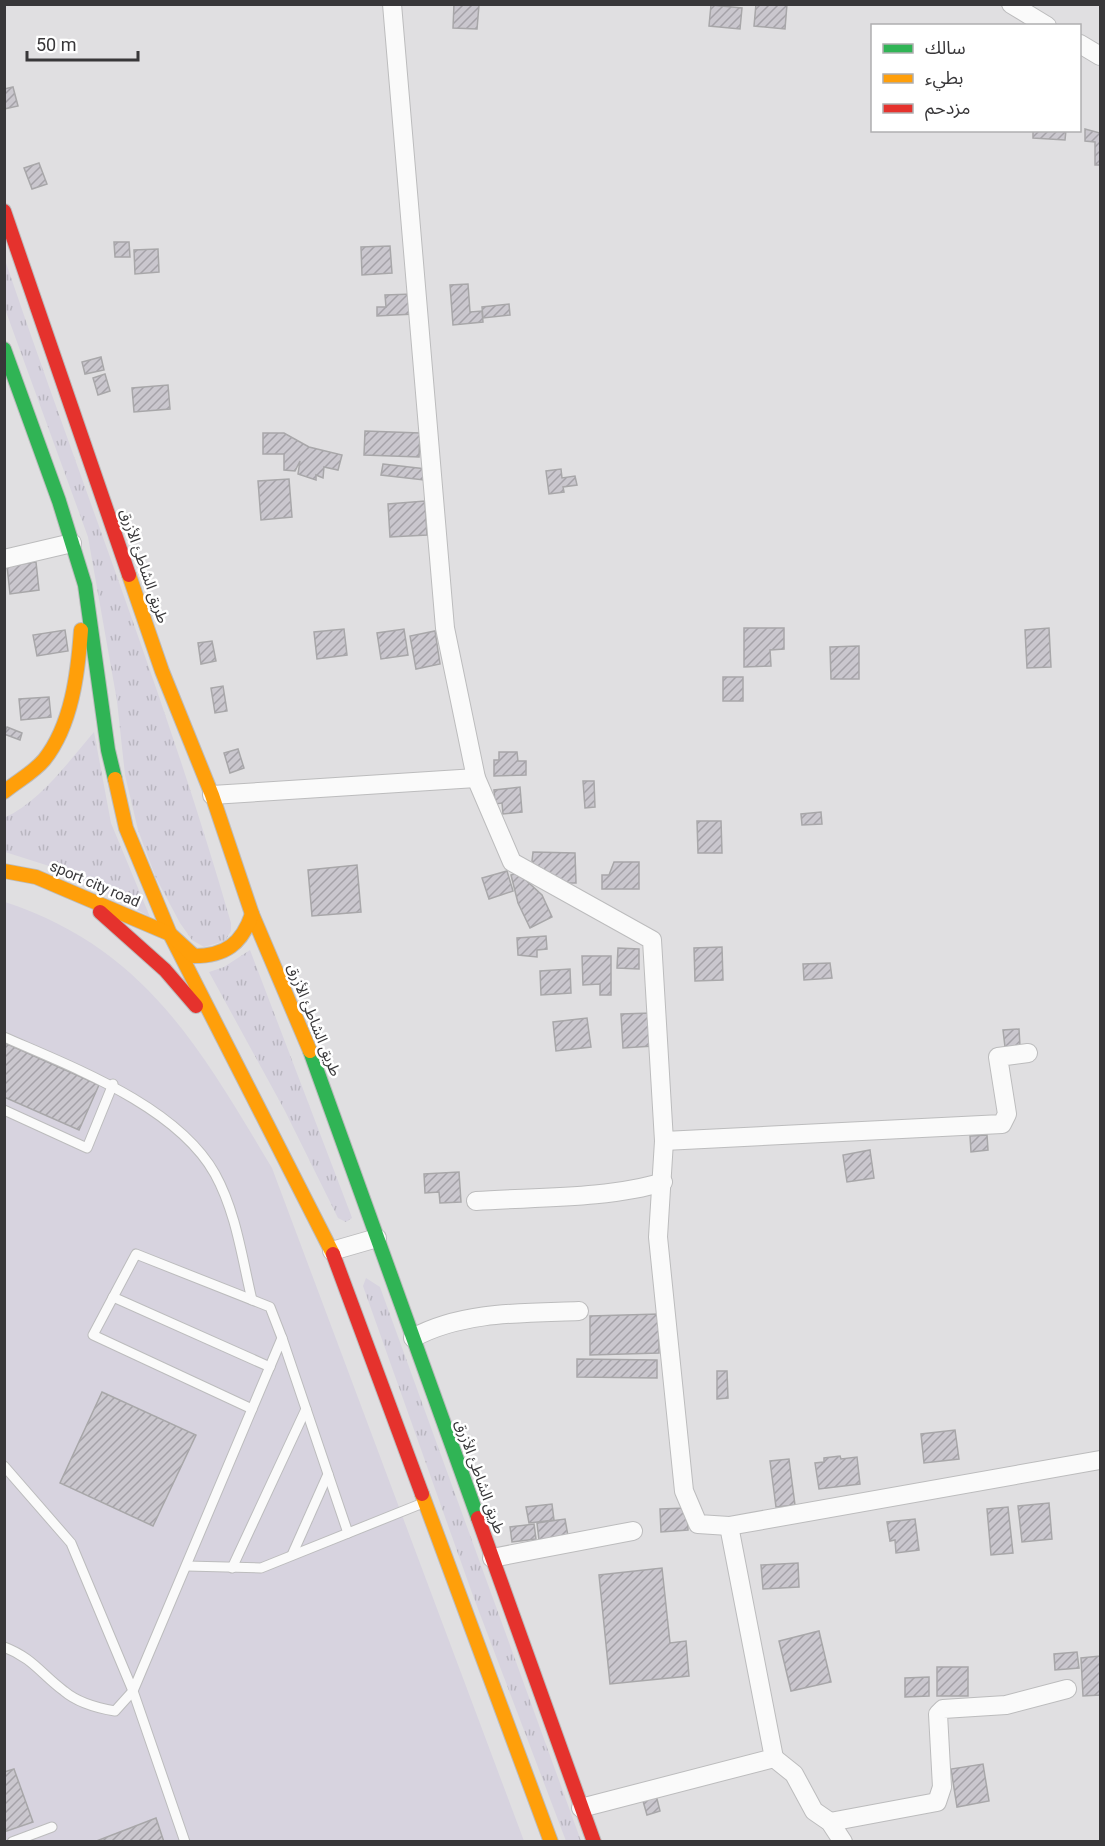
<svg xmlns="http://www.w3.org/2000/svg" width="1105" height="1846" viewBox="0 0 1105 1846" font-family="Roboto,'Noto Sans Arabic',sans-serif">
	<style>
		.grass { fill: url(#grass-tufts) }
		.pitch { fill: #d7d3df }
		.building { fill: url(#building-hatch); stroke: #a8a7a9; stroke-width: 1.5 }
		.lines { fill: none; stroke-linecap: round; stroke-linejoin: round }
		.lane-casing { stroke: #bcbcbd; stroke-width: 11 }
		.street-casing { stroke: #bcbcbd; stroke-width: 20 }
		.fast-casing { stroke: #bcbcbd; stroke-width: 16 }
		.slow-casing { stroke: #bcbcbd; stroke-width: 16 }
		.jam-casing { stroke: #bcbcbd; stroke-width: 16 }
		.lane { stroke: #fafafa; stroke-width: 9 }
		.street { stroke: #fafafa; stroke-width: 18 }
		.fast { stroke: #30b455; stroke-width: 14 }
		.slow { stroke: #ff9f0a; stroke-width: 14 }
		.jam { stroke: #e5322d; stroke-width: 14 }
		.labels { text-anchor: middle; stroke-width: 5; stroke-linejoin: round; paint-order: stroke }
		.street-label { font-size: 15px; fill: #383739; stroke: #fff }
	</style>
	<defs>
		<pattern id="grass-tufts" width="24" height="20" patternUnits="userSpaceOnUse" patternTransform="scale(1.5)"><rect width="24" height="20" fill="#d7d3df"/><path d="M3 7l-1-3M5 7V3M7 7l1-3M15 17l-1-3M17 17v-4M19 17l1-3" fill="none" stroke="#b9b6c0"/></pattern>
		<pattern id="building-hatch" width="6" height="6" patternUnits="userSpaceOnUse" patternTransform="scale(1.5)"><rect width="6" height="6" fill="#cac7ce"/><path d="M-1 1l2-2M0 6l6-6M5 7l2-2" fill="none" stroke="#a5a2a8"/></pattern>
	</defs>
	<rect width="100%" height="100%" fill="#e0dfe1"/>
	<g class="grass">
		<path d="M 4,257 C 79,479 166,697 231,923 L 231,931 L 225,941 L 204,947 L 192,940 L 180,923 L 156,878 L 138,830 L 125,775 L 117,701 L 88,537 L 5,309 Z"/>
		<path d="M 94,732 L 111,823 L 150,917 L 68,872 L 5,852 L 4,818 C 41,801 68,762 94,732 Z"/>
		<polygon points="250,950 351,1215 352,1218 346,1222 338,1218 285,1111 209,972 224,967"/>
		<polygon points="366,1278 380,1287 581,1841 566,1841 472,1593 363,1286"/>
	</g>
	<path class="pitch" d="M 5,902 C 145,948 200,1048 272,1168 L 524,1841 L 5,1842 Z"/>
	<g class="building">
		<polygon points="454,4 479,5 477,29 453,28"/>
		<polygon points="756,4 787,4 785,29 754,26"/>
		<polygon points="711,5 742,8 740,29 709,26"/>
		<polygon points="13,87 18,106 4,109 4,89"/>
		<polygon points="1085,129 1100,133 1100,165 1095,165 1095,142 1085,141"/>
		<polygon points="1033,130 1066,130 1065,140 1033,138"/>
		<polygon points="39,163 47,184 32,189 24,168"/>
		<polygon points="114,242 129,242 130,257 115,257"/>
		<polygon points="390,246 392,273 362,275 361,247"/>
		<polygon points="158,249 159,272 135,274 134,250"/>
		<polygon points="468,284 470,312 482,311 483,322 453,325 450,285"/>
		<polygon points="413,294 414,314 377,316 377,307 386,307 385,295"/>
		<polygon points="509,304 510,315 483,318 482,307"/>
		<polygon points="101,357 104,370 85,374 82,362"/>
		<polygon points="105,374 110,391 98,395 93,378"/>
		<polygon points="168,385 170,409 134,412 132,388"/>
		<polygon points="365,431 420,433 419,457 364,455"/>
		<polygon points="263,433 284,433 309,447 342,455 338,470 324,467 323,478 316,475 316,480 298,474 300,461 295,471 284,470 284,454 263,454"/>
		<polygon points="383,464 426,469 424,480 381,475"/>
		<polygon points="561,469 562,478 575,476 577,485 563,487 564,492 549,494 546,471"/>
		<polygon points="289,479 292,517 261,520 258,481"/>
		<polygon points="425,501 427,535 390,537 388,504"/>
		<polygon points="36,562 39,590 10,594 7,566"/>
		<polygon points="744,628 784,628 784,649 770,650 771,666 744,667"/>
		<polygon points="1049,628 1051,667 1027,668 1025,630"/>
		<polygon points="344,629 347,655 317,659 314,632"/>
		<polygon points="404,629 408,655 381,659 377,633"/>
		<polygon points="65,630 68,651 37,656 33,635"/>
		<polygon points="435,631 440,664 416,669 410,636"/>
		<polygon points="212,641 216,661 201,664 198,643"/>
		<polygon points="859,646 859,679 831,679 830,647"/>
		<rect x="723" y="677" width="20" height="24"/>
		<polygon points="223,686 227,711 215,713 211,688"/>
		<polygon points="49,697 51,717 21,720 19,699"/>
		<polygon points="7,727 22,733 20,740 4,734"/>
		<polygon points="238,749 244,768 230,773 224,753"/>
		<polygon points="499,752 517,752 518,761 526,761 526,775 494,776 494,760 499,760"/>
		<polygon points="583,781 594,781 595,807 585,808"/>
		<polygon points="520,787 522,812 503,814 502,803 495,804 494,790"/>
		<polygon points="821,812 822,824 802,825 801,814"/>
		<polygon points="697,821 721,821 722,853 698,853"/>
		<polygon points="533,852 575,853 576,883 556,883 538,873 532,861"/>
		<polygon points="614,862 639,862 639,889 602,889 602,875 609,875"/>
		<polygon points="357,865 361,912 312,916 308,870"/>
		<polygon points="507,871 513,891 489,899 482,878"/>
		<polygon points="518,873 542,895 552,917 530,928 518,903 511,875"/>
		<polygon points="546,936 547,949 537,950 537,957 518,955 517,938"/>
		<polygon points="722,947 723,980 695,981 694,948"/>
		<polygon points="618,948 639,949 639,969 617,968"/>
		<polygon points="582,956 611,956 611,995 600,995 600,984 583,985"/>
		<polygon points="830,963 832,978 804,980 803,964"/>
		<polygon points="570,969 571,993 541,995 540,971"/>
		<polygon points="651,1013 653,1046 623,1048 621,1014"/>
		<polygon points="587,1018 591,1047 556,1051 553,1022"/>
		<polygon points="1019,1029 1020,1046 1005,1047 1003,1030"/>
		<polygon points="5,1043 99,1085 79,1130 4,1097"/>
		<polygon points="987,1135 988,1150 971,1152 970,1136"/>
		<polygon points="870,1150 874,1178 847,1182 843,1155"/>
		<polygon points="459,1172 461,1202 440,1203 439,1192 425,1193 424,1174"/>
		<polygon points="659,1314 659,1353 590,1355 590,1316"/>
		<polygon points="577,1359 657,1360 657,1378 577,1377"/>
		<polygon points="717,1371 727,1371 728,1398 717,1399"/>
		<polygon points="102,1392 196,1435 153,1526 60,1483"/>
		<polygon points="955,1430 959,1459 924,1463 921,1434"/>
		<polygon points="840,1456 841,1459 857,1457 860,1484 819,1489 815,1463 824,1462 824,1458"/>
		<polygon points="789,1459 795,1505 776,1507 770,1461"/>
		<polygon points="1049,1503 1052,1539 1022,1542 1018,1506"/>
		<polygon points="552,1504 554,1520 529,1523 526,1507"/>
		<polygon points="1008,1507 1013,1553 991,1555 987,1509"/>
		<polygon points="687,1508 688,1530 661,1532 660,1509"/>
		<polygon points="565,1519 568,1536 539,1540 537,1523"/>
		<polygon points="915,1519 919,1550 896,1553 895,1540 890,1541 887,1522"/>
		<polygon points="534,1524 536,1539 512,1542 510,1527"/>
		<polygon points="798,1563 799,1587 763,1589 761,1565"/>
		<polygon points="662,1568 670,1643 686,1641 689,1676 610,1684 599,1575"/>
		<polygon points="819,1631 831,1682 791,1691 779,1641"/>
		<polygon points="1077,1652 1079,1668 1055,1670 1054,1654"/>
		<polygon points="1100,1656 1100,1695 1083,1696 1081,1658"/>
		<rect x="937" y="1667" width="31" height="29"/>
		<polygon points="929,1677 929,1696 905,1697 905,1678"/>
		<polygon points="983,1764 989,1801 957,1807 951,1769"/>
		<polygon points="14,1769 33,1822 4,1832 4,1772"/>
		<polygon points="655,1791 660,1811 647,1815 641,1794"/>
		<polygon points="156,1818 164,1842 94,1842"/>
	</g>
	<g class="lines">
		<g class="lane-casing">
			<g id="lane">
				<path d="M 4,1037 C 72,1067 177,1106 215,1174 C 236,1212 242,1258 252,1300"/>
				<polyline points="4,1110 87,1148 113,1084"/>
				<polyline points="113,1297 270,1367"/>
				<polyline points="252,1409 93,1335 136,1254 270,1307 282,1338"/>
				<polyline points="4,1466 71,1543 133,1691 185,1842"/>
				<polyline points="292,1555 328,1474"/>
				<polyline points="187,1566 261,1568 423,1503"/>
				<polyline points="232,1568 306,1409"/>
				<path d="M 4,1647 C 33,1658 41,1674 64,1691 C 78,1703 97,1708 115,1711 L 133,1691 L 282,1338 L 348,1533"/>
				<polyline points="12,1842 52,1827"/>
			</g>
		</g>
		<g class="street-casing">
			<g id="street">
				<polyline points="392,4 445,628 476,778 512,862 652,940 664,1141 658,1237 684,1491 698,1524 729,1526 1100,1460"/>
				<polyline points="1011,4 1047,26"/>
				<polyline points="1080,44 1100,56"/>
				<polyline points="4,559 72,543"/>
				<polyline points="212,795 476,778"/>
				<polyline points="664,1141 1002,1124 1007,1114 998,1057 1028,1053"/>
				<path d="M 476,1201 C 534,1197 609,1199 663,1182"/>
				<polyline points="332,1251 377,1238"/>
				<path d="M 413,1338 C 462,1311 525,1313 579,1311"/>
				<polyline points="492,1558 633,1531"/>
				<polyline points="774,1758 794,1774 814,1811 830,1822 843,1842"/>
				<polyline points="581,1808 774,1758 729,1526"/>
				<polyline points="830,1822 937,1802 942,1787 938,1714 943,1709 1006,1705 1067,1689"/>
			</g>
		</g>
		<g class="fast-casing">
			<g id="fast">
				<polyline points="4,349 59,501 85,585 108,750 115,779"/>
				<polyline points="310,1051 478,1518"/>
			</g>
		</g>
		<g class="slow-casing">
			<g id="slow">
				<polyline points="129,575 162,671 212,795 252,914 310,1051"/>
				<polyline points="115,779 126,828 170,934 333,1254"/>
				<path d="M 4,792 C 17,781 33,773 44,760 C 72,725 78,672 81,630"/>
				<path d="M 4,871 L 36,877 L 170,934 L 194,956 C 225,956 242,944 252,914"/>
				<polyline points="422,1494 551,1842"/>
			</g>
		</g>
		<g class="jam-casing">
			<g id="jam">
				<polyline points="4,211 129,575"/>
				<polyline points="100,912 165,970 196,1006"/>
				<polyline points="333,1254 422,1494"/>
				<polyline points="478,1518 594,1842"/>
			</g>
		</g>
		<use href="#lane" class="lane"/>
		<use href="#street" class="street"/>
		<use href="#fast" class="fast"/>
		<use href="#slow" class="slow"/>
		<use href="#jam" class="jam"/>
	</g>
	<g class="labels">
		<g class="street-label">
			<text transform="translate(144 566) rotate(71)" y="5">طريق الشاطئ الأزرق</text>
			<text transform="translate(95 884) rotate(23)" y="5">sport city road</text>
			<text transform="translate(314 1020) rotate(68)" y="5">طريق الشاطئ الأزرق</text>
			<text transform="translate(480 1477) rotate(70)" y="5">طريق الشاطئ الأزرق</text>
		</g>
	</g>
	<rect width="1105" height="1846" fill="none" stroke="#383739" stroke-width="12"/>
	<rect x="871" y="24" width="210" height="108" fill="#ffffff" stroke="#afafb0" stroke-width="1.5"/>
	<rect x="883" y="44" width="30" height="9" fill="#30b455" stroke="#afafb0" stroke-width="1.5"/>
	<text x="925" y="54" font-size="18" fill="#383739">سالك</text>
	<rect x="883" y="74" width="30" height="9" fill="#ff9f0a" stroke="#afafb0" stroke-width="1.5"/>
	<text x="925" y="84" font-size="18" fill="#383739">بطيء</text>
	<rect x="883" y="104" width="30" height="9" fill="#e5322d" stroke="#afafb0" stroke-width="1.5"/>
	<text x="925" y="114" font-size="18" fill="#383739">مزدحم</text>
	<path d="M27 51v9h111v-9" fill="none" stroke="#383739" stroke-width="3"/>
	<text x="36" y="51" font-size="18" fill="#383739" stroke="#ffffff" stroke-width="4.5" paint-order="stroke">50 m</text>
</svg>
